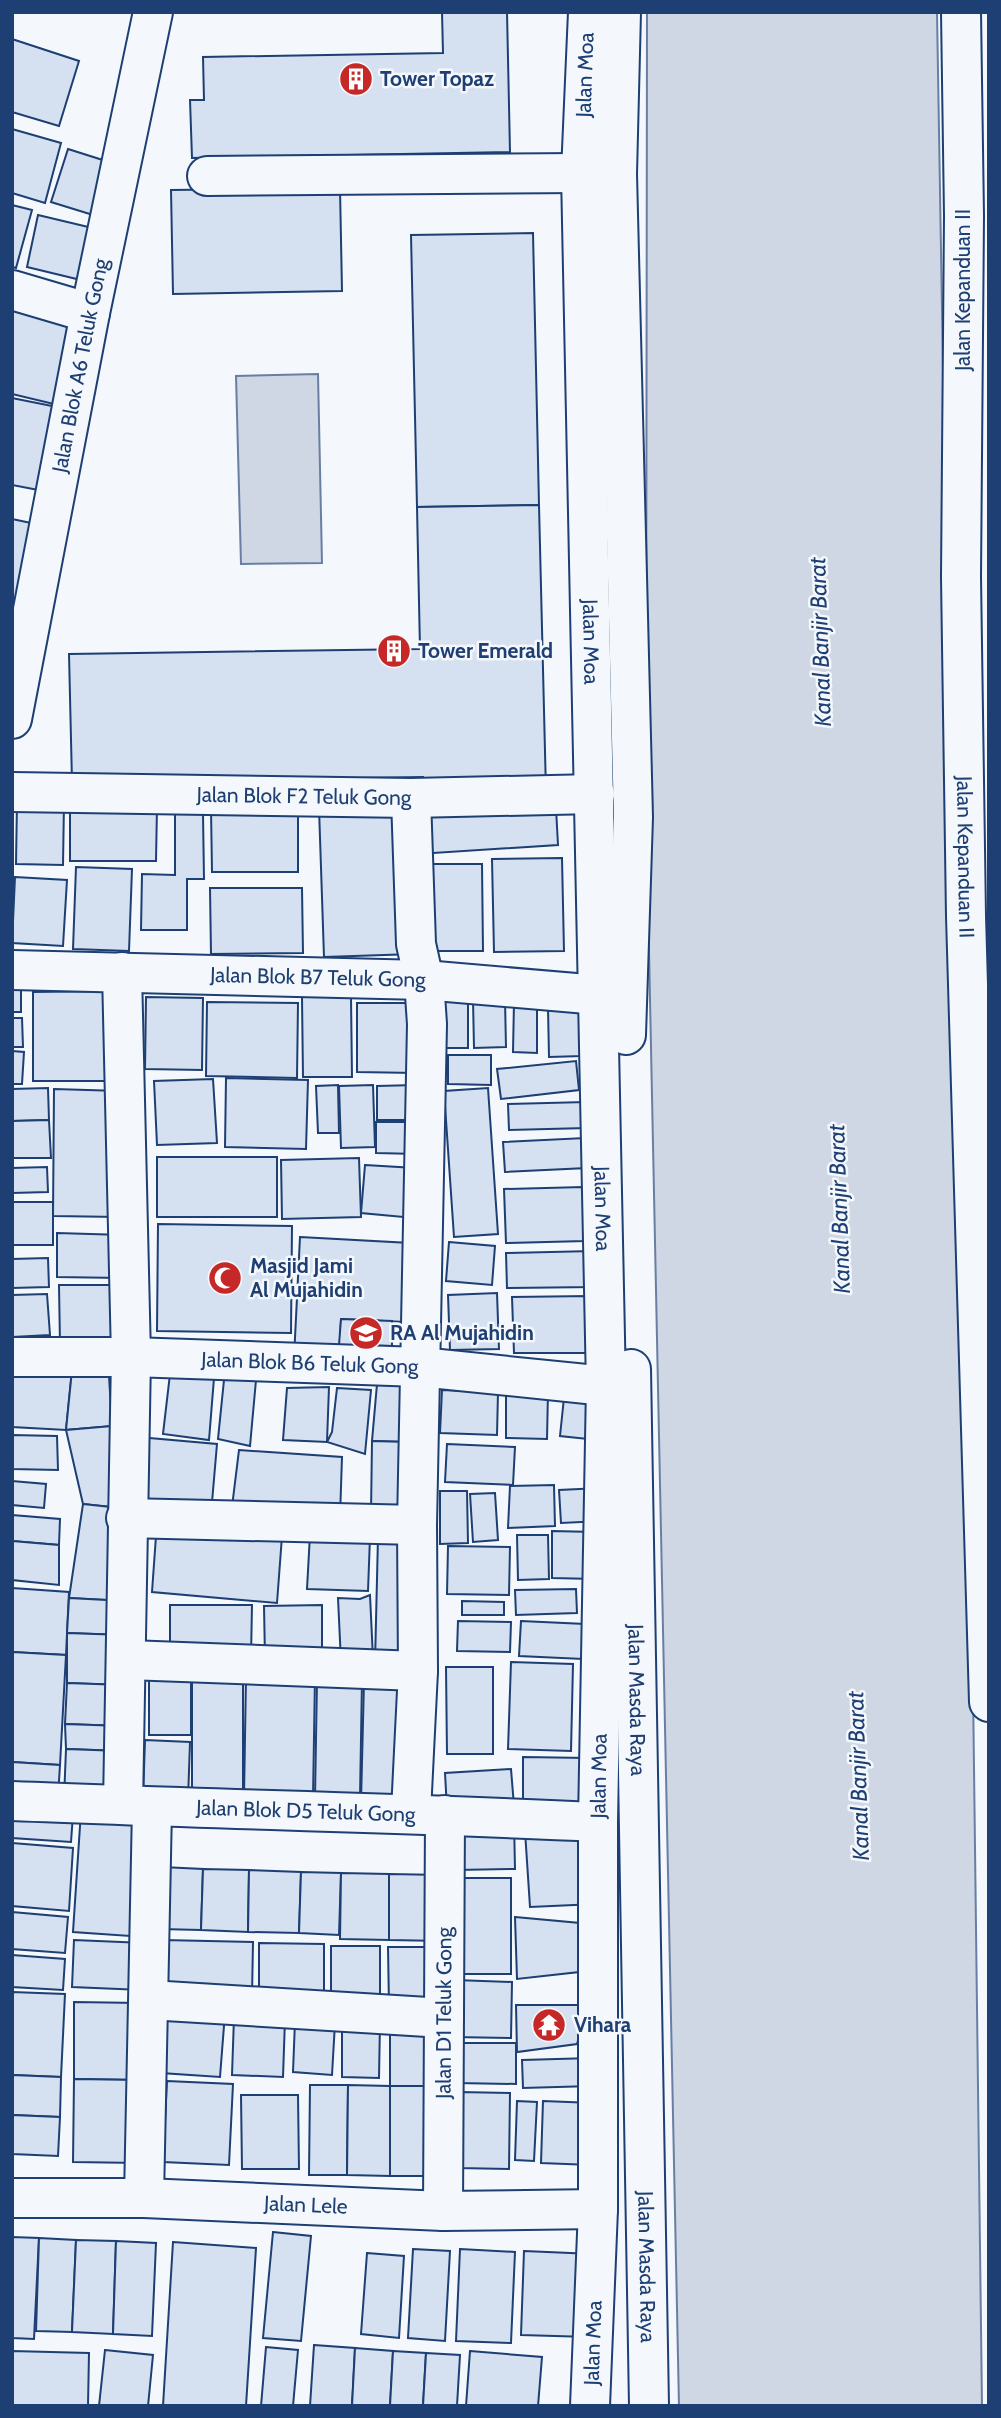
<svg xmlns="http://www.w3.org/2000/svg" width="1001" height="2418" viewBox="0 0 1001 2418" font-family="Cabin,sans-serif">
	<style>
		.water { fill: #cfd7e4; stroke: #687fa3; stroke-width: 2 }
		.building { fill: #d5e0f0; stroke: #1d3f73; stroke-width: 2 }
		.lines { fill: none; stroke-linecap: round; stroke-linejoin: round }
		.minor-casing { stroke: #1d3f73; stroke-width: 42 }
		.minor { stroke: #f4f7fb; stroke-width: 38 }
		.labels { text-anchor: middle; stroke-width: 5; stroke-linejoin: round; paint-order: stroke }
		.street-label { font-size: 21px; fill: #1d3f73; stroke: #f4f7fb }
		.poi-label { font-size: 21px; font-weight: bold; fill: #1d3f73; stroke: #f4f7fb; text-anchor: start }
		.water-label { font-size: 23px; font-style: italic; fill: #1d3f73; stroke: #f4f7fb }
	</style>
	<rect width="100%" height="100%" fill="#f4f7fb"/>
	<g class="water">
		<polygon points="647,12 937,12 950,786 973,1688 982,2406 679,2406 646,805"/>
		<polygon points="318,374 322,563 241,564 236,376"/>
	</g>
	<g class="building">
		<polygon points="442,12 507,12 510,152 192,158 190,100 204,100 203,57 443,53"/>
		<polygon points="12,39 79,61 59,126 12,112"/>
		<polygon points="12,129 61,143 45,203 12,193"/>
		<polygon points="68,149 109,162 93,215 51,202"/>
		<polygon points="340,188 342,291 173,294 171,190"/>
		<polygon points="12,205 32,210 16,268 12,267"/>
		<polygon points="38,215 101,230 89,282 27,267"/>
		<polygon points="533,233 539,505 417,507 411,235"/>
		<polygon points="12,298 79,314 58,405 12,394"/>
		<polygon points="12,398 67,409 49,492 12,485"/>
		<polygon points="539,505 546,792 424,795 423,777 72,782 69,654 420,649 417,507"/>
		<polygon points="12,519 36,524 12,642"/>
		<polygon points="17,801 64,802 63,865 16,864"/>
		<polygon points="409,805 414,954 324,957 319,808"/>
		<polygon points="70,806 157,807 156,861 70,861"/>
		<polygon points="298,808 298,872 212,872 211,809"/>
		<polygon points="556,808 558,845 418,854 416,818"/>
		<polygon points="175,814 203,814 204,879 187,879 187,930 141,930 142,874 175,875"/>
		<polygon points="562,858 564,951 494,952 492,859"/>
		<polygon points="425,864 482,864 483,951 426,951"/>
		<polygon points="76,867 132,869 129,951 73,949"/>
		<polygon points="15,877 67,880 63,946 12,943"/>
		<polygon points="210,888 302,888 303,953 211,954"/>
		<rect x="12" y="973" width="9" height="39"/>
		<polygon points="113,991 114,1081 33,1081 33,992"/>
		<polygon points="146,997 203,998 202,1070 145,1069"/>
		<polygon points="302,997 351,997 352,1077 303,1077"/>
		<polygon points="473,1000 505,1000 506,1047 474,1048"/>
		<polygon points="207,1002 298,1003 297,1078 206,1076"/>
		<rect x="444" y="1002" width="24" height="46"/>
		<polygon points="514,1002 537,1003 537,1053 513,1052"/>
		<polygon points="357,1003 415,1003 415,1073 357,1072"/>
		<polygon points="548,1008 580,1008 582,1056 549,1057"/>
		<polygon points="12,1018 22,1018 23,1047 12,1047"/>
		<polygon points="12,1051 24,1052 22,1084 12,1084"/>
		<polygon points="448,1055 491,1055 491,1085 448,1084"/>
		<polygon points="576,1061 579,1090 501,1099 497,1069"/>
		<polygon points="226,1078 308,1080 306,1149 225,1147"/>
		<polygon points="213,1079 217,1143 157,1145 154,1081"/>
		<polygon points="338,1085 339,1133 318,1133 316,1086"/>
		<polygon points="373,1085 375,1147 341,1148 339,1086"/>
		<polygon points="416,1085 417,1120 377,1120 377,1086"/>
		<polygon points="48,1088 49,1120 12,1121 12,1089"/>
		<polygon points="488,1088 498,1234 454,1237 444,1091"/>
		<polygon points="54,1089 120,1091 119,1217 53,1216"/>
		<polygon points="586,1102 587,1128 509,1130 508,1104"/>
		<polygon points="49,1120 51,1158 12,1158 12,1121"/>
		<polygon points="376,1122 418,1122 417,1154 376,1153"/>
		<polygon points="585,1138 587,1168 505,1172 503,1142"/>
		<rect x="157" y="1157" width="120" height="60"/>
		<polygon points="359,1158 361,1217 282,1219 281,1160"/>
		<polygon points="365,1165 415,1168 414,1218 361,1213"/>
		<polygon points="47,1167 48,1192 12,1193 12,1168"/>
		<polygon points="583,1187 585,1241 506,1243 504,1189"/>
		<rect x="12" y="1202" width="41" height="43"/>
		<polygon points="158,1224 292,1226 291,1333 157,1331"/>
		<polygon points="57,1233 123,1235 121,1278 57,1277"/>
		<polygon points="300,1237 410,1243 406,1322 341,1319 339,1360 294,1358"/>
		<polygon points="449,1242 495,1246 492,1285 446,1281"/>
		<polygon points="593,1251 594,1287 507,1288 506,1253"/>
		<polygon points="48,1258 49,1287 12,1288 12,1259"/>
		<polygon points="59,1285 117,1285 118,1343 60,1344"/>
		<polygon points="497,1293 499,1349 450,1350 448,1295"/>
		<polygon points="47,1294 50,1335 12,1337 12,1295"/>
		<polygon points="589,1296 590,1353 514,1353 512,1297"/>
		<polygon points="341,1319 392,1321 392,1346 339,1345"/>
		<polygon points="12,1368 72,1370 66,1430 12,1427"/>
		<polygon points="72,1370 109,1376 112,1426 66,1430"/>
		<polygon points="170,1374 214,1378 209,1440 163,1434"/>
		<polygon points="224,1380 256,1380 250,1446 218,1439"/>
		<polygon points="377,1384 410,1387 408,1442 372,1441"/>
		<polygon points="329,1387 327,1442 283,1440 287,1388"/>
		<polygon points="337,1388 371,1390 365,1454 327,1442 332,1432"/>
		<polygon points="565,1388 602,1392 597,1440 560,1436"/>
		<polygon points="442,1390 498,1392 497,1435 440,1433"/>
		<polygon points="506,1392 548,1392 547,1439 506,1438"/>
		<polygon points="112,1426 120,1508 83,1504 66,1430"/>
		<polygon points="12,1435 57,1436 58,1470 12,1469"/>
		<polygon points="138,1437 217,1444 211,1514 132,1508"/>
		<polygon points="372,1441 408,1442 410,1513 371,1513"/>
		<polygon points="447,1444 515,1447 513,1485 445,1482"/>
		<polygon points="239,1450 342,1457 340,1517 231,1515"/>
		<polygon points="12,1481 46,1484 44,1508 12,1505"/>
		<polygon points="554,1485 555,1526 508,1528 510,1486"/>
		<polygon points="600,1488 602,1521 561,1523 559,1490"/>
		<polygon points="440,1491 467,1491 468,1543 440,1544"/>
		<polygon points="495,1493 498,1540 473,1542 470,1494"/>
		<polygon points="83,1504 120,1508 125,1601 69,1598"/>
		<polygon points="12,1515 60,1519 59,1545 12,1541"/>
		<polygon points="157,1522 282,1536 277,1603 152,1592"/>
		<polygon points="552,1531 595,1532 595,1579 552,1578"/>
		<polygon points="310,1534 370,1537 368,1591 307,1589"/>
		<polygon points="517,1535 548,1535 549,1579 518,1580"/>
		<polygon points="378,1537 413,1537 412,1663 375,1663"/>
		<polygon points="12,1541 59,1545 59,1585 12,1580"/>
		<polygon points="448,1546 510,1547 509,1595 447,1594"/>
		<polygon points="12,1588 69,1592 66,1655 12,1652"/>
		<polygon points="576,1589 577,1613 516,1615 515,1590"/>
		<polygon points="370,1595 373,1659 341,1662 338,1598 360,1599"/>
		<polygon points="69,1598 125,1601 123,1635 67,1633"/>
		<polygon points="462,1601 504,1602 504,1615 462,1615"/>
		<polygon points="170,1605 252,1605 251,1657 170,1656"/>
		<polygon points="322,1605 322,1657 265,1658 264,1606"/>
		<polygon points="458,1621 511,1622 510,1652 457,1651"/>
		<polygon points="521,1621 585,1624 583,1659 519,1656"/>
		<polygon points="67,1633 123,1635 123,1685 67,1683"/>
		<polygon points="12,1652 66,1655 60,1765 12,1762"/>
		<polygon points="511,1662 573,1664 571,1751 508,1749"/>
		<polygon points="149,1667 191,1668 191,1735 149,1735"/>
		<polygon points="446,1667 493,1667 493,1754 447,1754"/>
		<polygon points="192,1675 243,1675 243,1794 192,1793"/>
		<polygon points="246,1676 315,1677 313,1798 244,1797"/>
		<polygon points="317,1680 362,1681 360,1798 315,1797"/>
		<polygon points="364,1681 411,1683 408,1804 361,1802"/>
		<polygon points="67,1683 123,1685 121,1726 65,1724"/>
		<polygon points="65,1724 121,1726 121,1751 66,1749"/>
		<polygon points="145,1740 190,1742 188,1800 143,1798"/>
		<polygon points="66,1749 121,1751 120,1801 64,1799"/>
		<polygon points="523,1757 588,1758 588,1807 523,1807"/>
		<polygon points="12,1762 60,1765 58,1797 12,1794"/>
		<polygon points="511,1769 514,1806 447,1809 445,1773"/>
		<polygon points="12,1810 73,1814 71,1842 12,1838"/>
		<polygon points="81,1811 138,1814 130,1936 73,1932"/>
		<polygon points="514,1821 515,1869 456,1870 456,1822"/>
		<polygon points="592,1828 596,1904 530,1907 525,1831"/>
		<polygon points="12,1843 73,1848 69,1911 12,1906"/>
		<polygon points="162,1867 203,1869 201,1930 160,1929"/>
		<polygon points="203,1869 249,1870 248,1932 201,1930"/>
		<polygon points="249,1870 301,1872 299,1933 248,1932"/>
		<polygon points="301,1872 341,1873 339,1935 299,1933"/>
		<polygon points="341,1873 389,1874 389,1940 340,1939"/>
		<polygon points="389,1874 442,1875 442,1941 389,1940"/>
		<rect x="456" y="1878" width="55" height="96"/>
		<polygon points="12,1912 68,1917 65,1953 12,1949"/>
		<polygon points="515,1917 580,1923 588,1971 517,1979"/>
		<polygon points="74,1940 144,1943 142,1990 72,1987"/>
		<polygon points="163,1940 253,1942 252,1997 162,1995"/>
		<polygon points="259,1943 324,1944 324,2004 259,2003"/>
		<polygon points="331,1946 380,1946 380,2010 331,2009"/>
		<polygon points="388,1947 440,1947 440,2006 389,2006"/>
		<polygon points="12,1955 65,1959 63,1990 12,1987"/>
		<polygon points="455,1980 512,1982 511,2038 453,2037"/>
		<polygon points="12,1992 65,1994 61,2077 12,2075"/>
		<polygon points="74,2002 139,2003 139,2080 74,2079"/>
		<polygon points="516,2005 588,2005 577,2044 517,2052"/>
		<polygon points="165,2008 225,2013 220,2077 161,2073"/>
		<polygon points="234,2017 285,2019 283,2077 232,2075"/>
		<polygon points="295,2021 335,2023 332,2075 293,2072"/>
		<polygon points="342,2022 380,2022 379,2078 342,2077"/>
		<polygon points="390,2030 433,2030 432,2086 390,2086"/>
		<polygon points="457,2043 516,2043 516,2084 457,2083"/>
		<polygon points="592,2058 592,2086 523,2088 522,2060"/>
		<polygon points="12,2075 61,2077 60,2117 12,2115"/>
		<polygon points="74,2079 139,2080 139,2163 73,2162"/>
		<polygon points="167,2081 233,2084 229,2165 163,2162"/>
		<polygon points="310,2085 348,2085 347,2175 309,2175"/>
		<polygon points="348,2085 390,2086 390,2176 347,2175"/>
		<rect x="390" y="2086" width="42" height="90"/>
		<polygon points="459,2092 510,2093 509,2169 458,2168"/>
		<polygon points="241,2095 298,2095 299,2169 242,2169"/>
		<polygon points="517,2101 537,2102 534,2161 515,2160"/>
		<polygon points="543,2101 593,2103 591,2165 541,2163"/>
		<polygon points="12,2115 60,2117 58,2156 12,2154"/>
		<polygon points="273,2232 311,2236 301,2341 263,2338"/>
		<polygon points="12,2237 39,2238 34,2339 12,2338"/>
		<polygon points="39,2238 76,2240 72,2332 36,2331"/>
		<polygon points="76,2240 116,2241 113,2334 72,2332"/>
		<polygon points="116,2241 156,2243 152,2336 113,2334"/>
		<polygon points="173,2242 256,2248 246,2406 163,2406"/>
		<polygon points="413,2249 450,2251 445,2341 408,2338"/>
		<polygon points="460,2249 515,2252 511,2343 456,2341"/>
		<polygon points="524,2251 593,2254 589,2337 521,2335"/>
		<polygon points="367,2253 404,2256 399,2338 361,2334"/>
		<polygon points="314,2345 355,2348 352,2406 310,2406"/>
		<polygon points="266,2347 298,2350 293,2406 261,2406"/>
		<polygon points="355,2348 393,2351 390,2406 352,2406"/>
		<polygon points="105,2350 153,2355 148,2406 99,2406"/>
		<polygon points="12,2351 89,2353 88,2406 12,2406"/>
		<polygon points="393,2351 426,2353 423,2406 390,2406"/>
		<polygon points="470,2351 542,2357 538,2406 466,2406"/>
		<polygon points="426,2353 460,2355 457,2406 423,2406"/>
	</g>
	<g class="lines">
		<g class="minor-casing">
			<g id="minor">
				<path id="s1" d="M 588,12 L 581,173 L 606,1386 L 598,1822 L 598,2209 L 590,2406"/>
				<polyline points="621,12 617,174 633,817 626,1035"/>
				<path id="s2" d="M 961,12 L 964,216 L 961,577 L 966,916 L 989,1702"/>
				<polyline points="207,176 581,173"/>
				<polyline points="12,290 90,313"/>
				<path id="s3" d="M 12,719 L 90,313 L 153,12"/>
				<path id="s4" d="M 12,792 L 411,798 L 595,794"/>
				<path id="s5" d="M 12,970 L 424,980 L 599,995 L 623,994"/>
				<polyline points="122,972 131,1357 123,1805"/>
				<path id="s6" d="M 12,1357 L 131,1357 L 420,1367 L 606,1386"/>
				<path id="s7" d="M 631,1369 L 649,2406"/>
				<polyline points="126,1518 417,1525"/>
				<polyline points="128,1660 418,1671"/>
				<path id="s8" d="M 12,1801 C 208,1809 403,1813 598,1822"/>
				<polyline points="411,1812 418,1671 417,1525 427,1024 424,980 416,944 411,798"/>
				<polyline points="149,2000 444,2018"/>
				<path id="s9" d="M 12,2198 L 144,2198 L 443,2211 L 598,2209"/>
				<polyline points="144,2198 152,1808"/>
				<path id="s10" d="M 443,2211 L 445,1815"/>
			</g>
		</g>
		<use href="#minor" class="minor"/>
	</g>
	<defs>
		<g id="building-disc" transform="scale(1.75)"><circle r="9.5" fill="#c62828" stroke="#f4f7fb"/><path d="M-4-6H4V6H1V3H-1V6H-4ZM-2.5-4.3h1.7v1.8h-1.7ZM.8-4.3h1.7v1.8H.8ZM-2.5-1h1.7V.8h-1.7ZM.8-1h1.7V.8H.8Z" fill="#fff"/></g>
		<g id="mosque-disc" transform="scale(1.75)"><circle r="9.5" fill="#c62828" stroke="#f4f7fb"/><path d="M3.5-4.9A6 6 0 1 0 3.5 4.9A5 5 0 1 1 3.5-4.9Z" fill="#fff"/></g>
		<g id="school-disc" transform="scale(1.75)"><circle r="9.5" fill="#c62828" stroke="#f4f7fb"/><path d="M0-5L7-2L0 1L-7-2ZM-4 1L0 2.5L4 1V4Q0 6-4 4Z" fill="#fff"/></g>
		<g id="temple-disc" transform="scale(1.75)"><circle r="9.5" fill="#c62828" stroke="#f4f7fb"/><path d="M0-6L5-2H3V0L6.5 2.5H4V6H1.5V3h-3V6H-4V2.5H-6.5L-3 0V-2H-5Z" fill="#fff"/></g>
	</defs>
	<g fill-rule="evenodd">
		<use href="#building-disc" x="356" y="79"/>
		<use href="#building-disc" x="394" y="651"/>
		<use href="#mosque-disc" x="225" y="1278"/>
		<use href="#school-disc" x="366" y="1333"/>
		<use href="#temple-disc" x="549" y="2025"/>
	</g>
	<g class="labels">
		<g class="street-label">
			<text transform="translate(585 75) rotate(-88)" y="7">Jalan Moa</text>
			<text transform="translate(963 290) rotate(-90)" y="7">Jalan Kepanduan II</text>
			<text dy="7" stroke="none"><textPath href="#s3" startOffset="360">Jalan Blok A6 Teluk Gong</textPath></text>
			<text dy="7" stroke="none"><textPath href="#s1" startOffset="630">Jalan Moa</textPath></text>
			<text dy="7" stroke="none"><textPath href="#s4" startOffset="292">Jalan Blok F2 Teluk Gong</textPath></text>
			<text dy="7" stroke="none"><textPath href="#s2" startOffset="845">Jalan Kepanduan II</textPath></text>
			<text dy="7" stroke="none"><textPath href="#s5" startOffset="306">Jalan Blok B7 Teluk Gong</textPath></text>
			<text dy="7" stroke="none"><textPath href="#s1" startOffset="1197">Jalan Moa</textPath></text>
			<text dy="7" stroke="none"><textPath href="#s6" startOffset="298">Jalan Blok B6 Teluk Gong</textPath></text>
			<text dy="7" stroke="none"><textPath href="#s7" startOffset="331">Jalan Masda Raya</textPath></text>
			<text transform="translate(599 1776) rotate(-89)" y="7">Jalan Moa</text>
			<text dy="7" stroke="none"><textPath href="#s8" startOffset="294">Jalan Blok D5 Teluk Gong</textPath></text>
			<text dy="7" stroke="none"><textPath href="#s10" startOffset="198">Jalan D1 Teluk Gong</textPath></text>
			<text dy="7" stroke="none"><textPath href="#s9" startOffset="294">Jalan Lele</textPath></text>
			<text dy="7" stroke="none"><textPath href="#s7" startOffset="898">Jalan Masda Raya</textPath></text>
			<text transform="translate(593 2343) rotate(-88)" y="7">Jalan Moa</text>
		</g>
		<g class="poi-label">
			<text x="380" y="86">Tower Topaz</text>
			<text x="418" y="658">Tower Emerald</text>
			<text x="250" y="1273">Masjid Jami<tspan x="250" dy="24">Al Mujahidin</tspan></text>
			<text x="390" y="1340">RA Al Mujahidin</text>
			<text x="574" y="2032">Vihara</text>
		</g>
		<g class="water-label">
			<text transform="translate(820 642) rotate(-92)" y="8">Kanal Banjir Barat</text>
			<text transform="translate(839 1209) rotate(-92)" y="8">Kanal Banjir Barat</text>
			<text transform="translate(858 1776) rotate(-92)" y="8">Kanal Banjir Barat</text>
		</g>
	</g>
	<rect width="1001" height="2418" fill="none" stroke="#1d3f73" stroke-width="28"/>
</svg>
